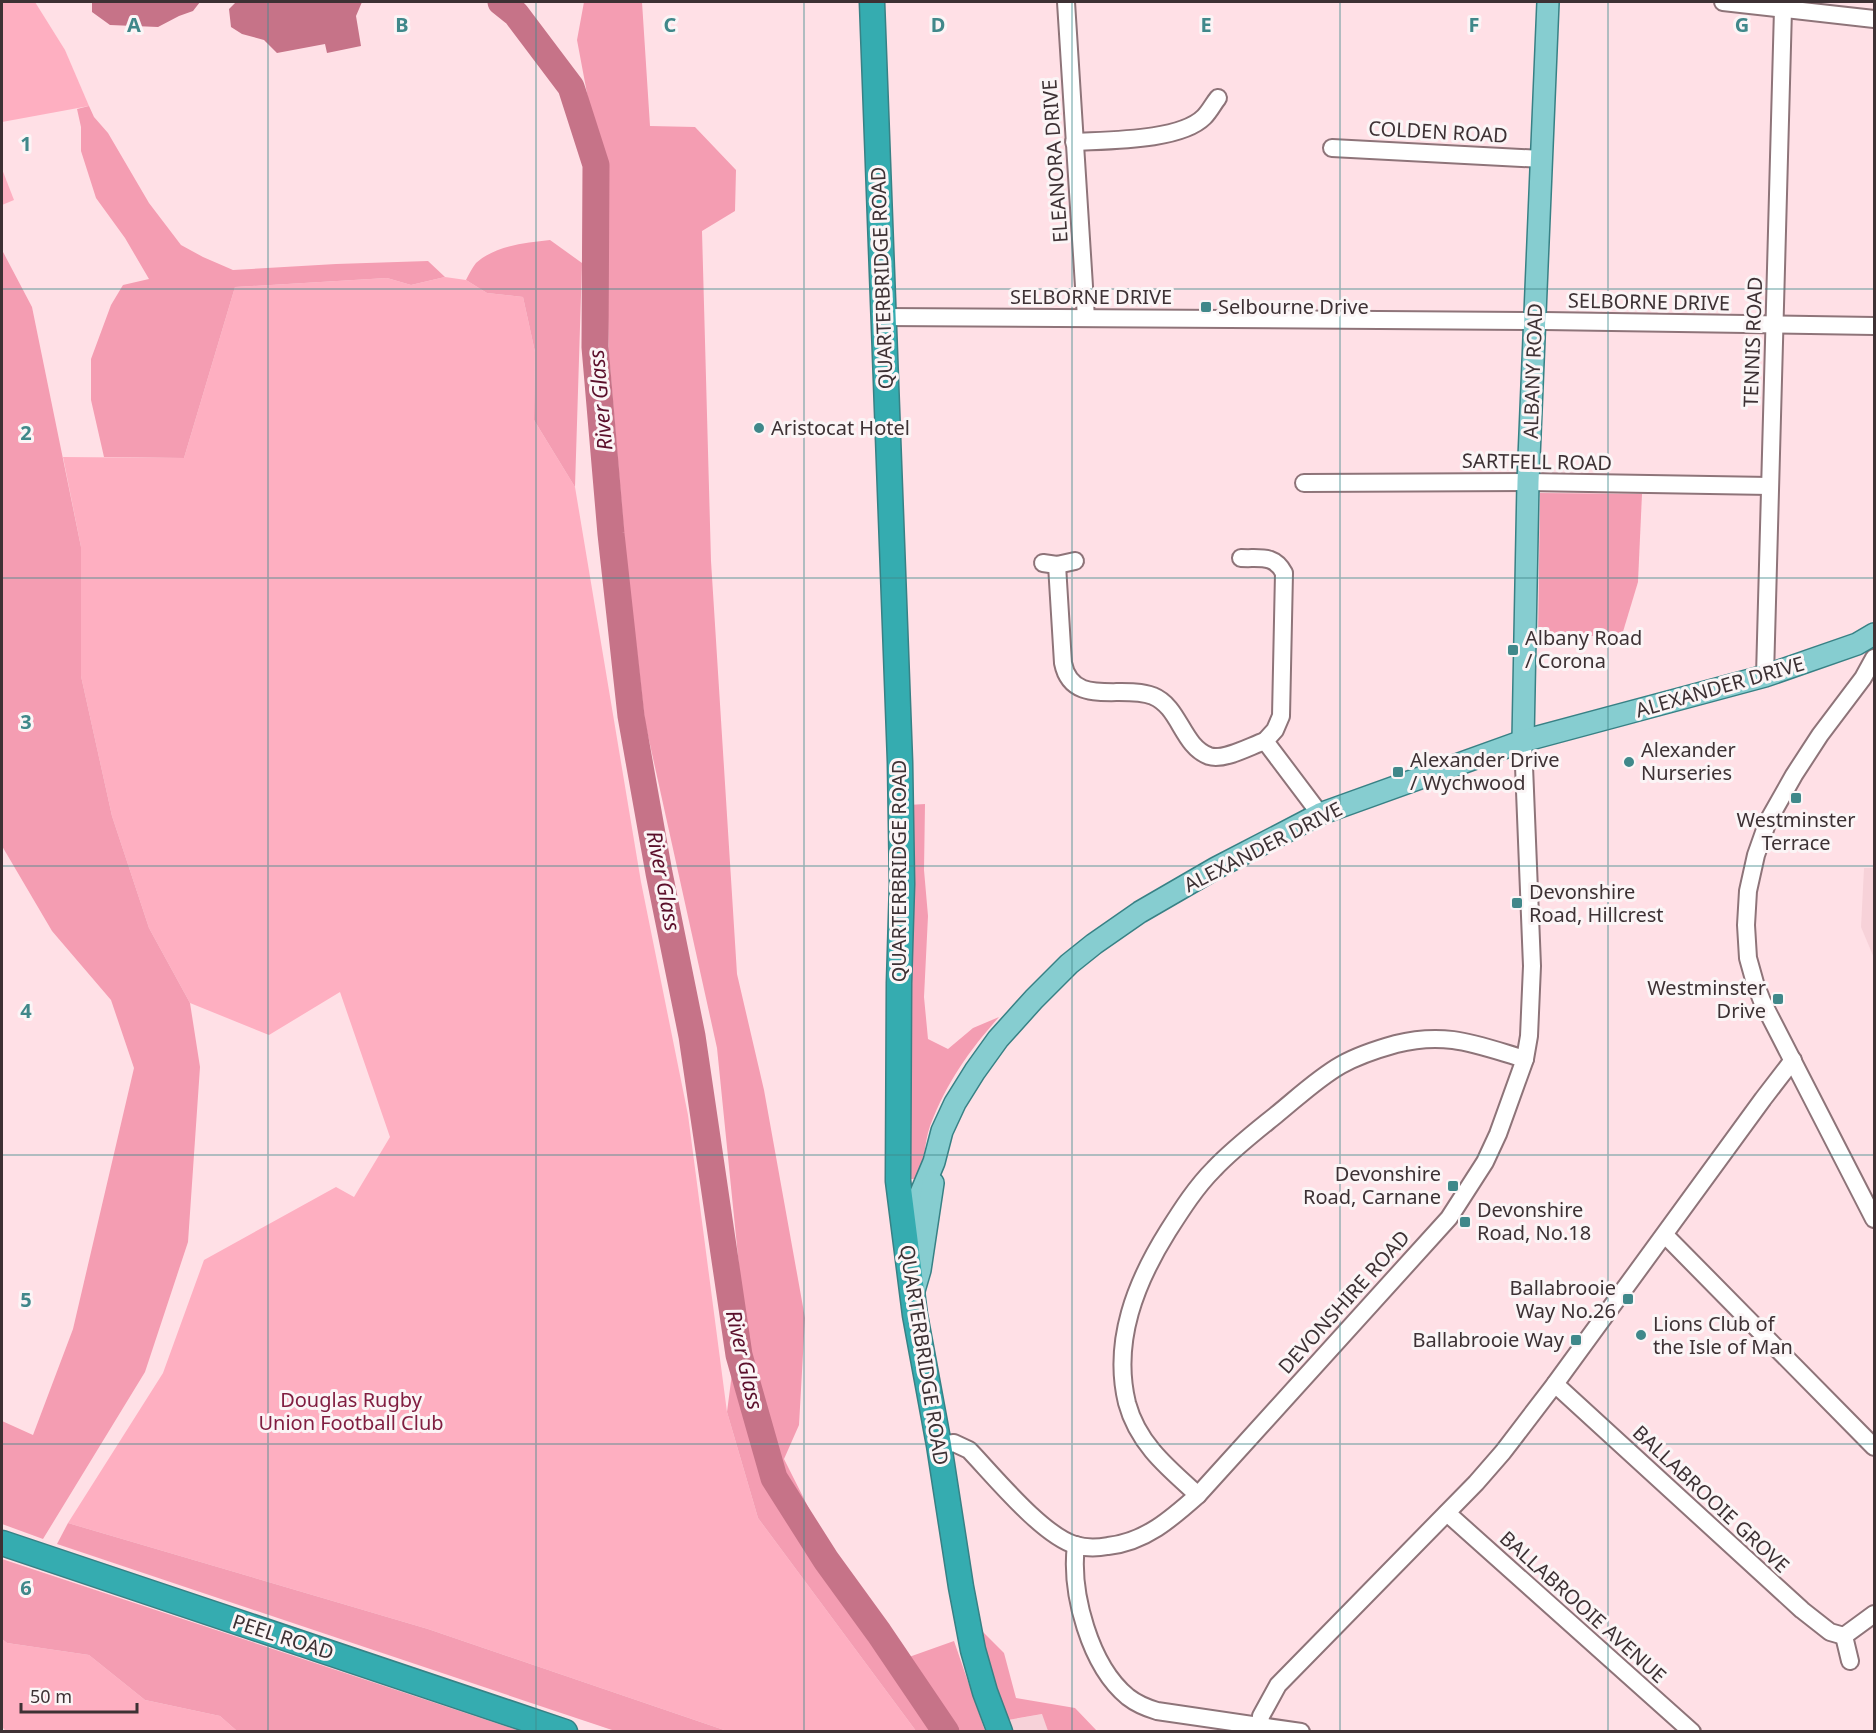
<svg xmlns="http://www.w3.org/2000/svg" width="1876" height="1733" viewBox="0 0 1876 1733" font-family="'Noto Sans',sans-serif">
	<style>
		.built { fill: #f7d2d9 }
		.green { fill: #feafc1 }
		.forest { fill: #f49db2 }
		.water { fill: #c67388 }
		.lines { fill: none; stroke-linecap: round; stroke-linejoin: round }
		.river { stroke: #c67388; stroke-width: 27 }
		.minor-casing { stroke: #8e7479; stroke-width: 20 }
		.major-casing { stroke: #388185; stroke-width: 24 }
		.highway-casing { stroke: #388185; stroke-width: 27 }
		.minor { stroke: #fff; stroke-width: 16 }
		.major { stroke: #86cdd0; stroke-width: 21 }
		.highway { stroke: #35acb0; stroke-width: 24 }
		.grid { fill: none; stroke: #40888a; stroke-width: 1.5; stroke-opacity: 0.55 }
		.poi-dot { fill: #40888a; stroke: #fbf5f6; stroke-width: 2 }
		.labels { text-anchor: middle; stroke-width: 6; stroke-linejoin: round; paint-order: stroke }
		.street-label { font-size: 20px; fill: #3d3134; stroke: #fbf5f6 }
		.poi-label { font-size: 20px; fill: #3d3134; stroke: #fbf5f6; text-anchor: start }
		.park-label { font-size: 20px; fill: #811e41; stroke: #fbf5f6 }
		.water-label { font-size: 21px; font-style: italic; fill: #5b0f2b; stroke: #fbf5f6 }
		.grid-label { font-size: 20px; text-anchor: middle; font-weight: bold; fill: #40888a; stroke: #fbf5f6; stroke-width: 6; stroke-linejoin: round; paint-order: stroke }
	</style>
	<rect width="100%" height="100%" fill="#ffe0e6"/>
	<g class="built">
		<polygon points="1864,868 1874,868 1874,958 1861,927"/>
		<polygon points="1043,1714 1048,1731 1013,1731 1008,1720"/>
	</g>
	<g class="green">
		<polygon points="2,2 35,2 65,50 89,106 2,122"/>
		<polygon points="2,169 14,200 2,205"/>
		<polygon points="445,277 466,280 487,293 523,297 535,352 534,420 575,487 641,882 688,1115 727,1412 758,1518 916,1731 727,1731 428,1629 68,1523 163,1373 204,1260 336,1187 354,1197 390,1137 340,992 269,1035 190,1003 149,928 112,816 81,676 81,547 63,457 184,458 235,287 387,278 411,285"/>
		<polygon points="2,1639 7,1643 89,1655 145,1700 220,1716 237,1731 7,1732 2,1727"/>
	</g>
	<g class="forest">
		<polygon points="584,2 642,2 650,126 695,127 736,170 735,211 702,231 711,561 737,974 764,1090 805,1318 799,1425 784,1459 874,1638 909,1657 954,1641 985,1731 916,1731 758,1518 727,1412 742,1296 717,1048 645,722 626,557 609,354 604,167 589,104 577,40"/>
		<polygon points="89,106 94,117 108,133 149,203 181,245 203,257 233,270 336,264 428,261 445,277 411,285 387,278 235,287 184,458 104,457 91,400 91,359 111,305 123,285 149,279 125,238 96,198 81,151 81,127 77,109"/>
		<path d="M 550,240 L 582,263 L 575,487 L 534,420 L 535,352 L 523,297 L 487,293 L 466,280 C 469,274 472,268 476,263 C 496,245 525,243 550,240 Z"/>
		<polygon points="2,250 32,307 81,547 81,676 112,816 149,928 190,1003 200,1067 188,1242 145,1372 43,1539 2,1524 2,1421 33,1435 73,1329 134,1068 111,1000 52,931 2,846"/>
		<polygon points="1540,493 1642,494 1638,582 1622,635 1538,638"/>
		<path d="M 925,804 L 924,870 L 928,916 L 924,997 L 928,1039 L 948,1049 L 973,1028 L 999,1017 C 968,1052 947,1082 930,1126 C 924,1143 925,1164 917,1179 L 909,1179 L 908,805 Z"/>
		<polygon points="68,1523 428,1629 727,1731 615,1731 57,1544"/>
		<polygon points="2,1559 520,1731 237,1731 220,1716 145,1700 89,1655 7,1643 2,1639"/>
		<polygon points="981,1630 1004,1653 1016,1698 1075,1708 1097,1731 1048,1731 1042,1714 1008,1720 995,1685"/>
	</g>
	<g class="water">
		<polygon points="92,2 200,2 193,11 179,16 158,27 110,25 92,12"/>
		<polygon points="236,2 362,2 356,16 361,46 327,53 325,44 277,53 264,40 242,34 231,27 229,9"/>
	</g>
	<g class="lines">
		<polyline class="river" points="501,2 516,14 571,87 596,165 595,347 611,534 631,716 659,873 692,1036 739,1355 774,1478 826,1560 879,1633 946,1732"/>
		<g class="minor-casing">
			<g id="minor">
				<polyline points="1066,2 1086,318"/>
				<polyline points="1723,2 1874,19"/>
				<path d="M 1074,142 C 1108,140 1180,141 1204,117 C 1210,111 1213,104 1218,98"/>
				<polyline points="1332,148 1542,159"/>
				<polyline points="883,317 1544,321 1874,326"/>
				<polyline points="1304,483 1528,482 1770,486"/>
				<path d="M 1241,558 C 1260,559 1274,554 1284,573 L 1281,716 L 1275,730 L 1265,741"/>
				<polyline points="1043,563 1057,565 1075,561"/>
				<path d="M 1057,565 L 1063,663 C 1072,708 1121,684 1153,696 C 1180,707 1182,746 1209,756 C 1224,761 1250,746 1265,741 L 1320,814"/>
				<polyline points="1874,658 1863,678 1820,735 1794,775 1768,821 1756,855 1748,891 1746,925 1748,958 1755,983 1762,1001 1874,1219"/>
				<polyline points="1765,676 1783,9"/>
				<polyline points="1665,1235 1874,1447"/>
				<polyline points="1555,1384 1802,1610 1830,1632 1844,1636"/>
				<path d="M 939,1445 L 954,1443 L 969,1450 C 994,1476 1042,1535 1075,1545 C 1085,1548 1097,1548 1108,1546 C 1145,1542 1171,1519 1198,1495 L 1449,1218 L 1485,1162 L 1498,1134 L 1525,1059 L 1529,1036 L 1532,966 L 1523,741"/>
				<path d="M 1198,1495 C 1168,1468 1138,1444 1127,1403 C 1112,1341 1136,1282 1168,1231 C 1182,1209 1196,1187 1214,1169 C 1233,1149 1255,1132 1276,1115 C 1297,1098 1318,1078 1341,1065 C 1357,1056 1378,1049 1396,1044 C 1447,1031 1477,1045 1525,1059"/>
				<polyline points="1447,1513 1692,1732"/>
				<path d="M 1076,1545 C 1070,1593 1090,1666 1128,1697 C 1137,1704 1147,1708 1157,1711 L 1301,1732"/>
				<polyline points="1850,1661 1844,1636 1874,1614"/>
				<polyline points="1260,1726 1261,1716 1278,1685 1476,1483 1503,1452 1555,1384 1763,1099 1793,1060"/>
			</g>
		</g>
		<g class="major-casing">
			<g id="major">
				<polyline points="1523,741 1528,482 1548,2"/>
				<polyline points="906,1238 910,1219 934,1162 942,1131 955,1103 975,1071 998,1039 1034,999 1069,964 1094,944 1140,912 1216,868 1320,814 1523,741 1765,676 1857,644 1874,634"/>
				<polyline points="913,1294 920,1270 933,1183"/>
			</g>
		</g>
		<g class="highway-casing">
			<g id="highway">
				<polyline points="872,2 900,762 902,884 899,983 898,1181 915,1315 939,1445 961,1587 973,1650 985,1692 1000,1732"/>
				<polyline points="2,1543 565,1732"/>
			</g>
		</g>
		<use href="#minor" class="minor"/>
		<use href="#major" class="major"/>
		<use href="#highway" class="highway"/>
	</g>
	<path class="grid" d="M 268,2 L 268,1732M 536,2 L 536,1732M 804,2 L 804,1732M 1072,2 L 1072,1732M 1340,2 L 1340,1732M 1608,2 L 1608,1732M 2,289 L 1874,289M 2,578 L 1874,578M 2,866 L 1874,866M 2,1155 L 1874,1155M 2,1444 L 1874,1444"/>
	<g class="poi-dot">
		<rect x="1200" y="301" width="12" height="12" rx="3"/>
		<circle cx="759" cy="428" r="6"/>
		<rect x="1507" y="644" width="12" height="12" rx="3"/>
		<circle cx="1629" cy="762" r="6"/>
		<rect x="1392" y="766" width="12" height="12" rx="3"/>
		<rect x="1790" y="792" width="12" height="12" rx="3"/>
		<rect x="1511" y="897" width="12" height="12" rx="3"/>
		<rect x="1772" y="993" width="12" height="12" rx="3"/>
		<rect x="1447" y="1180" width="12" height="12" rx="3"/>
		<rect x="1459" y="1216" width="12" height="12" rx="3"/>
		<rect x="1622" y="1293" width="12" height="12" rx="3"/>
		<circle cx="1641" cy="1335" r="6"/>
		<rect x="1570" y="1334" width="12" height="12" rx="3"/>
	</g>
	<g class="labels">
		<g class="street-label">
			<text transform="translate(1438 132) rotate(3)" y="7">COLDEN ROAD</text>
			<text transform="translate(1055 161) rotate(-94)" y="7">ELEANORA DRIVE</text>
			<text transform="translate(882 278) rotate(-92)" y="7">QUARTERBRIDGE ROAD</text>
			<text x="1091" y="304">SELBORNE DRIVE</text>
			<text transform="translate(1649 302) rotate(1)" y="7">SELBORNE DRIVE</text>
			<text transform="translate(1753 342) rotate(-88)" y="7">TENNIS ROAD</text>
			<text transform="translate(1533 371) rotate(-88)" y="7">ALBANY ROAD</text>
			<text transform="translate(1537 462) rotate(1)" y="7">SARTFELL ROAD</text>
			<text transform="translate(1720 687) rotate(-16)" y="7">ALEXANDER DRIVE</text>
			<text transform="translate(1263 847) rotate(-27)" y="7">ALEXANDER DRIVE</text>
			<text transform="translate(899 871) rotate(-90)" y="7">QUARTERBRIDGE ROAD</text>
			<text transform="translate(1344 1302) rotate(-48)" y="7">DEVONSHIRE ROAD</text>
			<text transform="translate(924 1355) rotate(81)" y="7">QUARTERBRIDGE ROAD</text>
			<text transform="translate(1711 1499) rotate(43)" y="7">BALLABROOIE GROVE</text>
			<text transform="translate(1583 1607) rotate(42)" y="7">BALLABROOIE AVENUE</text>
			<text transform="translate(283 1637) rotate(18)" y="7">PEEL ROAD</text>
		</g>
		<g class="poi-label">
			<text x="1218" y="314">Selbourne Drive</text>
			<text x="771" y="435">Aristocat Hotel</text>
			<text x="1525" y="645">Albany Road<tspan x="1525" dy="23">/ Corona</tspan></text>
			<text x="1641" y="757">Alexander<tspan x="1641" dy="23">Nurseries</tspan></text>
			<text x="1410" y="767">Alexander Drive<tspan x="1410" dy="23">/ Wychwood</tspan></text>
			<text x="1796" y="827" text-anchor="middle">Westminster<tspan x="1796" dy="23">Terrace</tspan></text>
			<text x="1529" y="899">Devonshire<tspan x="1529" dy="23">Road, Hillcrest</tspan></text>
			<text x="1766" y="995" text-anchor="end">Westminster<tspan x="1766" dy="23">Drive</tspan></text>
			<text x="1441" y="1181" text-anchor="end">Devonshire<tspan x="1441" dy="23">Road, Carnane</tspan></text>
			<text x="1477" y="1217">Devonshire<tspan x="1477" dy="23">Road, No.18</tspan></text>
			<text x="1616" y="1295" text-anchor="end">Ballabrooie<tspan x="1616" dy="23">Way No.26</tspan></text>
			<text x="1653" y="1331">Lions Club of<tspan x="1653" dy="23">the Isle of Man</tspan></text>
			<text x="1564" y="1347" text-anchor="end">Ballabrooie Way</text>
		</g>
		<g class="park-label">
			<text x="351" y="1407">Douglas Rugby<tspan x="351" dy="23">Union Football Club</tspan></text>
		</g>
		<g class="water-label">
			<text transform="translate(601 400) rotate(-95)" y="7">River Glass</text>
			<text transform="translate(663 881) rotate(79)" y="7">River Glass</text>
			<text transform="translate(744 1360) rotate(77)" y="7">River Glass</text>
		</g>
	</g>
	<g class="grid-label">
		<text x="134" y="32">A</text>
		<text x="402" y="32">B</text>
		<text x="670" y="32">C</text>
		<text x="938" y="32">D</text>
		<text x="1206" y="32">E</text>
		<text x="1474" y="32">F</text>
		<text x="1742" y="32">G</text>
		<text x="26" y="151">1</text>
		<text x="26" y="440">2</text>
		<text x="26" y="729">3</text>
		<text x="26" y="1018">4</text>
		<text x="26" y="1307">5</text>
		<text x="26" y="1595">6</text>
	</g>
	<rect width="1876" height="1733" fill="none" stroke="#3d3134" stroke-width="6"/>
	<path d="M21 1703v9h116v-9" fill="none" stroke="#3d3134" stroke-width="3"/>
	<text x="30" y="1703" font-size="18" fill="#3d3134" stroke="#fbf5f6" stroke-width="4.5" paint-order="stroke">50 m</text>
</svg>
